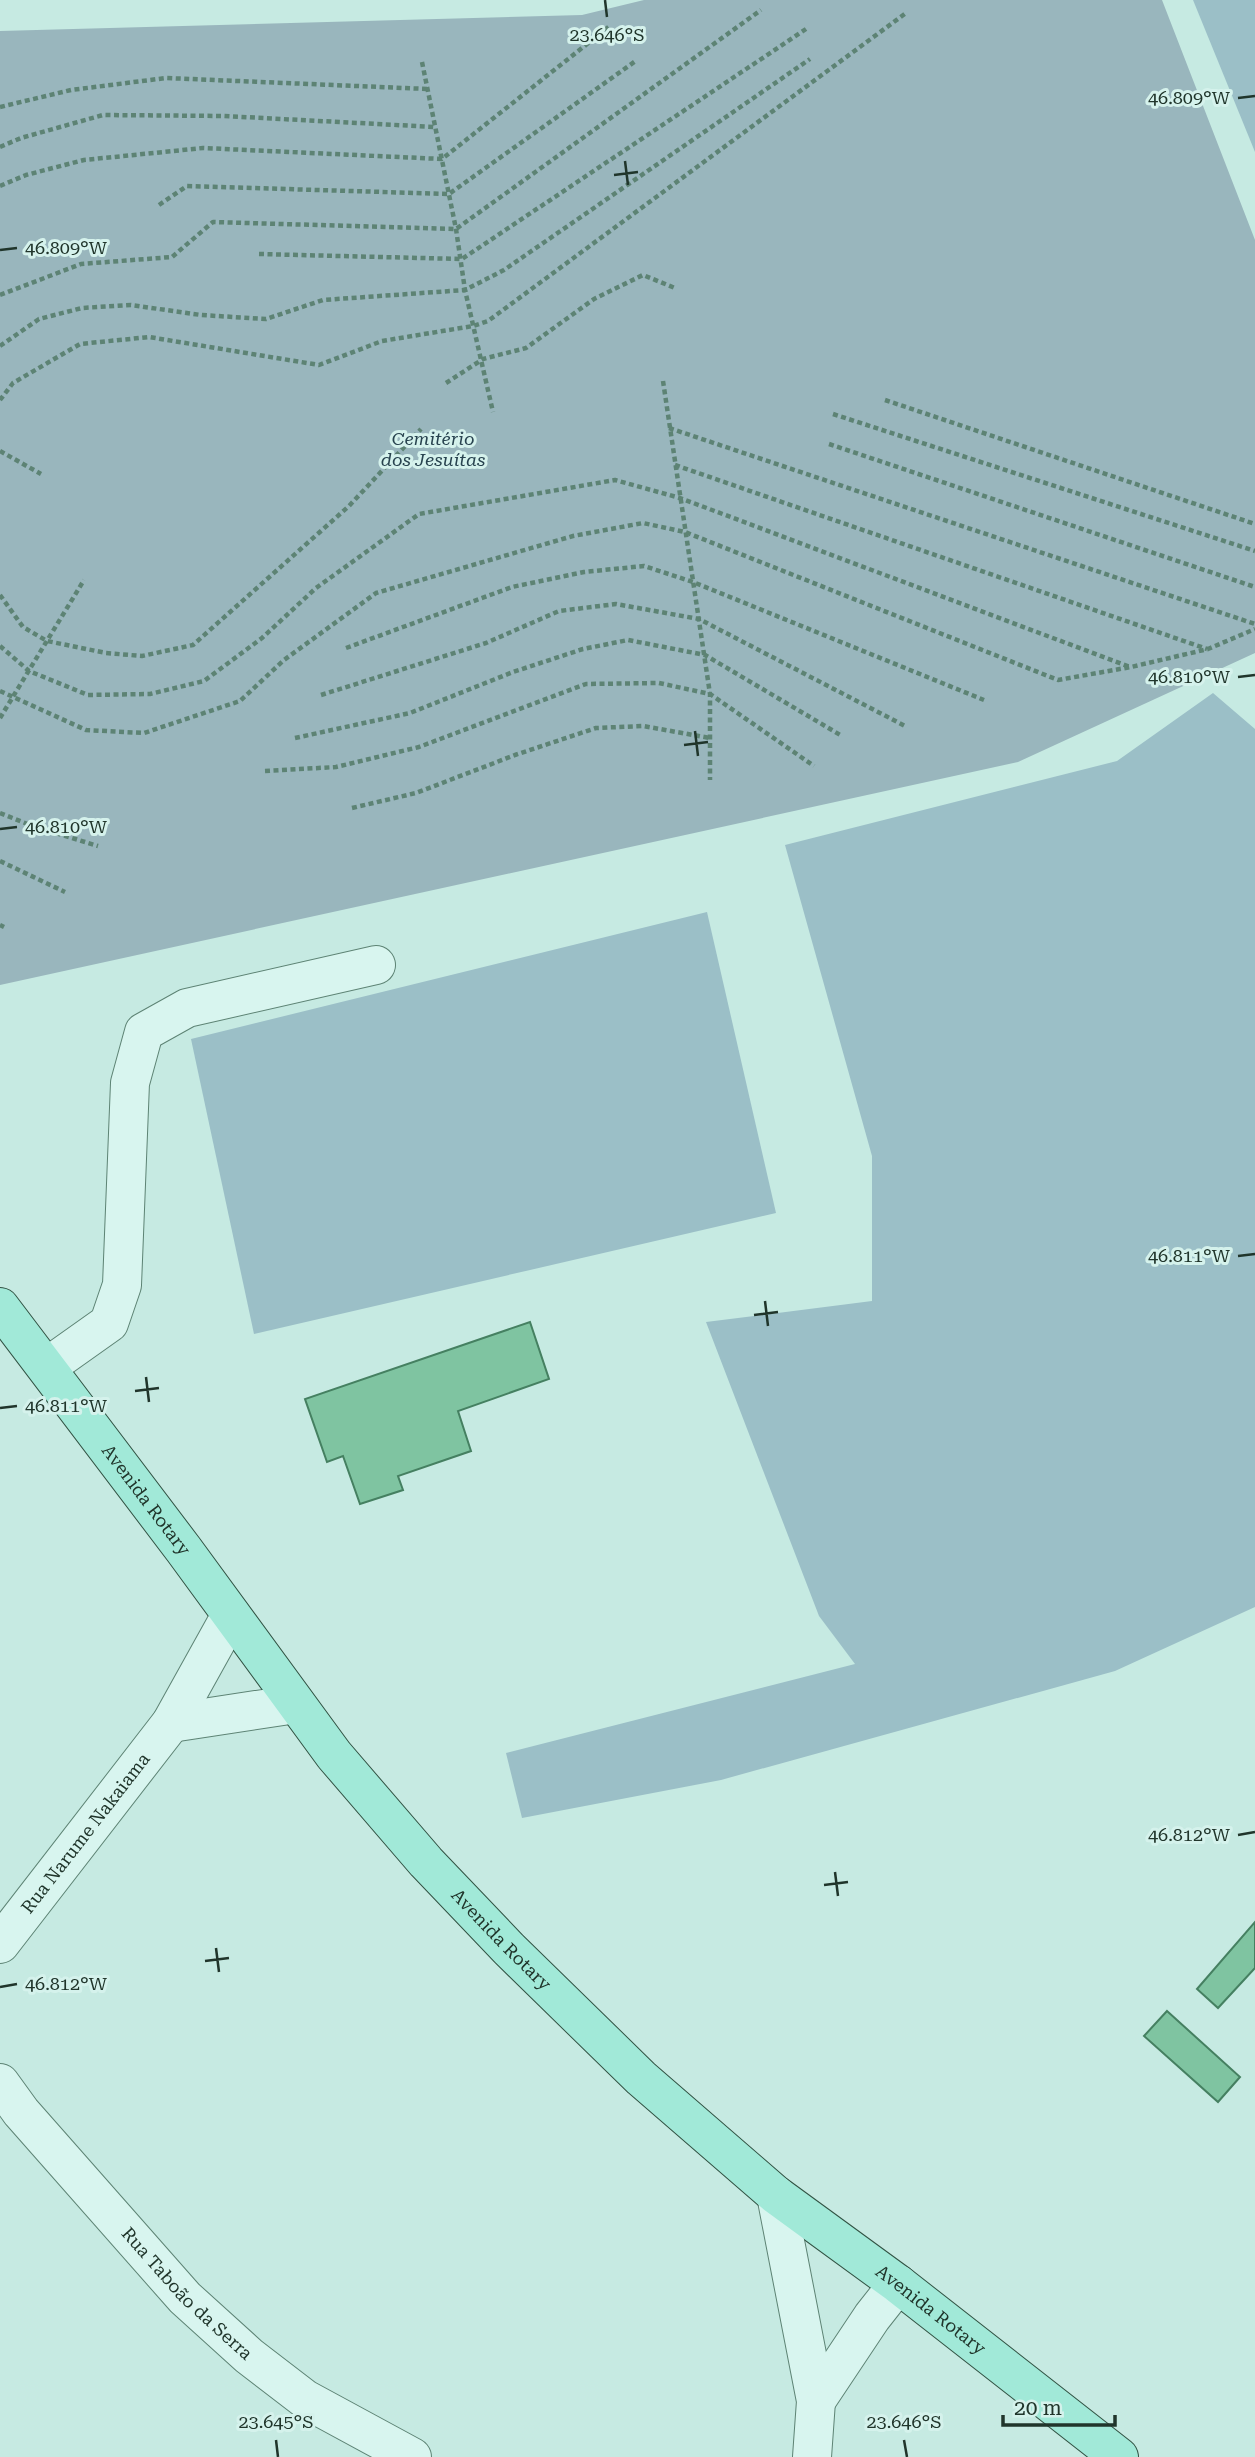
<svg xmlns="http://www.w3.org/2000/svg" width="1255" height="2457" viewBox="0 0 1255 2457" font-family="'Roboto Serif',serif">
	<style>
		.green { fill: #9bbfc7 }
		.cemetery { fill: #99b6bd }
		.building { fill: #7fc4a1; stroke: #458061; stroke-width: 2 }
		.lines { fill: none; stroke-linecap: round; stroke-linejoin: round }
		.minor-casing { stroke: #5d8374; stroke-width: 40 }
		.major-casing { stroke: #315243; stroke-width: 40 }
		.path { stroke: #5d8374; stroke-width: 4.5; stroke-dasharray: 5 3.5; stroke-linecap: butt }
		.minor { stroke: #d8f5ef; stroke-width: 38 }
		.major { stroke: #a1e9d8; stroke-width: 38 }
		.ticks { fill: none; stroke: #20352b; stroke-width: 2.5 }
		.labels { text-anchor: middle; stroke-width: 6; stroke-linejoin: round; paint-order: stroke }
		.park-label { font-size: 18px; font-style: italic; fill: #28434f; stroke: #d5f2ec }
		.street-label { font-size: 18px; fill: #20352b; stroke: #d5f2ec }
		.ticks-label { font-size: 18px; text-anchor: middle; fill: #20352b; stroke: #d5f2ec; stroke-width: 6; stroke-linejoin: round; paint-order: stroke }
	</style>
	<rect width="100%" height="100%" fill="#c6eae2"/>
	<g class="green">
		<polygon points="1193,0 1255,0 1255,152"/>
		<polygon points="1213,693 1255,729 1255,1607 1115,1671 721,1780 522,1818 506,1753 855,1664 819,1616 706,1322 872,1301 872,1156 785,845 1117,761"/>
		<polygon points="707,912 776,1213 254,1334 191,1039"/>
	</g>
	<polygon class="cemetery" points="644,0 1162,0 1255,240 1255,653 1018,762 0,985 0,31 582,15"/>
	<g class="building">
		<polygon points="530,1322 549,1379 458,1411 471,1451 398,1476 403,1490 360,1504 343,1456 327,1462 305,1399"/>
		<polygon points="1255,1922 1255,1968 1218,2008 1197,1989"/>
		<polygon points="1167,2011 1240,2077 1218,2102 1144,2036"/>
	</g>
	<g class="lines">
		<g class="minor-casing">
			<g id="minor">
				<polyline points="47,1367 109,1323 122,1285 130,1083 144,1032 187,1008 376,965"/>
				<polyline points="171,1723 296,1704"/>
				<path id="s1" d="M 0,1944 L 171,1723 L 231,1615"/>
				<path id="s2" d="M 0,2083 L 21,2112 L 185,2298 L 249,2356 L 305,2399 L 412,2457"/>
				<polyline points="776,2195 816,2401 812,2457"/>
				<polyline points="816,2401 872,2317 898,2284"/>
			</g>
		</g>
		<g class="major-casing">
			<g id="major">
				<path id="s3" d="M 0,1307 L 184,1550 L 334,1755 L 426,1862 L 509,1949 L 641,2078 L 776,2195 L 898,2284 L 1119,2457"/>
			</g>
		</g>
		<g class="path">
			<polyline points="422,62 456,229 465,290 493,412"/>
			<polyline points="0,107 71,90 166,78 428,89"/>
			<polyline points="0,147 21,138 103,115 224,116 435,127"/>
			<polyline points="0,186 26,175 84,160 203,148 442,159 611,25"/>
			<polyline points="159,205 187,186 449,194 637,60"/>
			<polyline points="259,254 462,259 806,29"/>
			<polyline points="0,295 81,264 172,257 213,222 456,229 761,10"/>
			<polyline points="0,346 39,319 82,308 131,305 201,315 266,319 323,300 465,290 504,270 810,59"/>
			<polyline points="663,381 710,694 710,780"/>
			<polyline points="446,383 483,359 526,348 594,299 643,275 675,288"/>
			<polyline points="0,400 13,383 80,344 149,337 319,365 382,341 473,326 488,321 906,13"/>
			<polyline points="885,400 1255,524"/>
			<polyline points="833,414 1255,551"/>
			<polyline points="669,428 1255,624"/>
			<polyline points="829,444 1255,587"/>
			<polyline points="0,451 41,474"/>
			<polyline points="675,465 1207,649"/>
			<polyline points="0,595 23,627 47,641 106,653 142,656 193,645 349,506 421,429"/>
			<polyline points="0,646 29,671 88,695 150,694 204,681 262,638 316,588 419,514 615,480 680,498 1130,667"/>
			<polyline points="346,648 512,587 584,572 644,566 693,582 984,700"/>
			<polyline points="0,691 86,730 144,733 240,701 284,660 376,593 573,536 643,523 685,532 1058,680 1131,667 1208,649 1255,629"/>
			<polyline points="321,695 486,643 559,611 616,604 699,619 907,727"/>
			<polyline points="0,718 84,580"/>
			<polyline points="295,738 410,713 513,672 583,649 628,640 705,655 842,736"/>
			<polyline points="265,771 336,767 419,747 586,684 659,683 710,694 814,766"/>
			<polyline points="352,808 416,793 515,755 596,728 643,726 710,738"/>
			<polyline points="0,813 30,825 98,846"/>
			<polyline points="0,861 65,892"/>
			<polyline points="0,925 4,927"/>
		</g>
		<use href="#minor" class="minor"/>
		<use href="#major" class="major"/>
	</g>
	<path class="ticks" d="M 605,0 L 607,17M 1238,98 L 1255,96M 625,161 L 628,185M 614,175 L 638,172M 0,250 L 17,248M 1238,677 L 1255,675M 695,731 L 698,756M 684,745 L 708,742M 0,829 L 17,827M 1238,1256 L 1255,1254M 765,1301 L 768,1326M 754,1315 L 778,1312M 146,1377 L 149,1402M 135,1391 L 159,1388M 0,1408 L 17,1406M 1238,1835 L 1255,1832M 835,1872 L 838,1896M 824,1885 L 848,1882M 216,1948 L 219,1972M 205,1961 L 229,1958M 0,1987 L 17,1984M 276,2440 L 278,2457M 904,2440 L 907,2457"/>
	<g class="labels">
		<g class="park-label">
			<text x="433" y="445">Cemitério<tspan x="433" dy="21">dos Jesuítas</tspan></text>
		</g>
		<g class="street-label">
			<text dy="6" stroke="none"><textPath href="#s3" startOffset="242">Avenida Rotary</textPath></text>
			<text dy="6" stroke="none"><textPath href="#s1" startOffset="140">Rua Narume Nakaiama</textPath></text>
			<text dy="6" stroke="none"><textPath href="#s3" startOffset="808">Avenida Rotary</textPath></text>
			<text dy="6" stroke="none"><textPath href="#s2" startOffset="282">Rua Taboão da Serra</textPath></text>
			<text dy="6" stroke="none"><textPath href="#s3" startOffset="1376">Avenida Rotary</textPath></text>
		</g>
	</g>
	<g class="ticks-label">
		<text x="607" y="41">23.646°S</text>
		<text x="1189" y="104">46.809°W</text>
		<text x="66" y="254">46.809°W</text>
		<text x="1189" y="683">46.810°W</text>
		<text x="66" y="833">46.810°W</text>
		<text x="1189" y="1262">46.811°W</text>
		<text x="66" y="1412">46.811°W</text>
		<text x="1189" y="1841">46.812°W</text>
		<text x="66" y="1990">46.812°W</text>
		<text x="276" y="2428">23.645°S</text>
		<text x="904" y="2428">23.646°S</text>
	</g>
	<path d="M1003 2415v10h112v-10" fill="none" stroke="#20352b" stroke-width="3.5"/>
	<text x="1014" y="2415" font-size="21" fill="#20352b" stroke="#d5f2ec" stroke-width="5" paint-order="stroke">20 m</text>
</svg>
